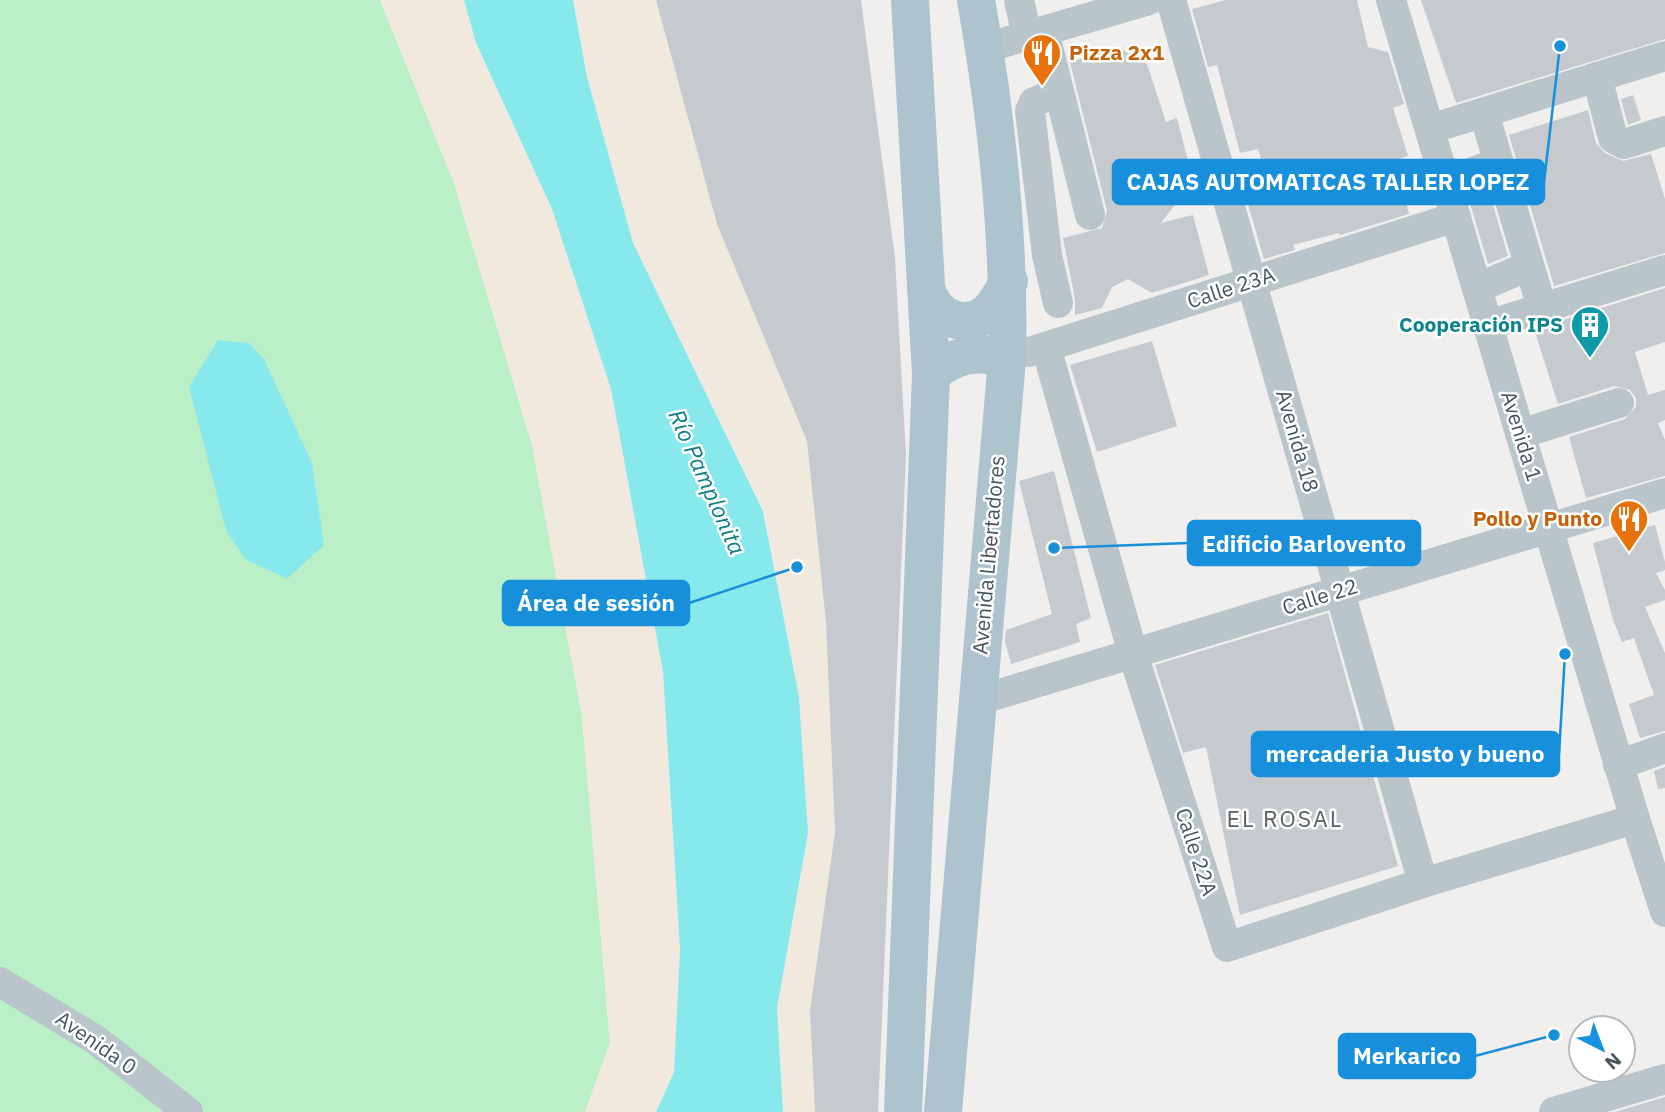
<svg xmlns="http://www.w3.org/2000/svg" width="1665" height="1112" viewBox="0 0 1665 1112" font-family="'IBM Plex Sans',sans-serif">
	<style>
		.green { fill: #bbefc7 }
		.sand { fill: #f2e9de }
		.water { fill: #88e9ed }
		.building { fill: #c5cace }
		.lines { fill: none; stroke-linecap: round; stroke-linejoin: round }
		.minor { stroke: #b9c5cb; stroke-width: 30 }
		.major { stroke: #adc3ce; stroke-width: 38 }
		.labels { text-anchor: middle; stroke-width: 5; stroke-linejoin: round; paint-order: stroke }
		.food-label { font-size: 21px; font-weight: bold; fill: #c56008; stroke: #fff; text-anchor: start }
		.street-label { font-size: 21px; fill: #46555c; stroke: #fff }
		.culture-label { font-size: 21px; font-weight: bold; fill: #0d838f; stroke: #fff; text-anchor: end }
		.water-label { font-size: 23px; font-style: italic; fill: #0c7f84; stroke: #fff }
		.neighbourhood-label { font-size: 23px; letter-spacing: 2px; fill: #5b6063; stroke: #fff }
		.leader { fill: none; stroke: #188fdb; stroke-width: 2.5 }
		.callout-dot { fill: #188fdb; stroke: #fff; stroke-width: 2.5 }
		.callout { fill: #188fdb; stroke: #188fdb; stroke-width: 2.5 }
		.callout-label { font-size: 23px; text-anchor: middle; font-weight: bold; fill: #fff }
	</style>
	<rect width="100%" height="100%" fill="#f1eeee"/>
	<g class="green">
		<polygon points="0,0 380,0 454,183 532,445 582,716 610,1043 585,1112 204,1112 87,1019 0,967"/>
		<polygon points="0,998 89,1051 166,1112 0,1112"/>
	</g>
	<g class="sand">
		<polygon points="380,0 464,0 476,43 552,209 611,389 663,673 680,949 674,1072 656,1112 585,1112 610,1043 582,716 532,445 454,183"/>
		<polygon points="574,0 656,0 717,224 807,441 826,622 835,832 815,1112 783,1112 777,1008 808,833 799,697 764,511 633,243 587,77"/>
	</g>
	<g class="water">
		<polygon points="464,0 573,0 587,77 633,243 763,511 799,697 808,833 777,1008 783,1112 656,1112 674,1072 680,949 663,672 611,389 552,209 476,43"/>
		<polygon points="218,340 249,343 264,359 312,463 324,545 287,579 245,559 226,530 189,387"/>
	</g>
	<g class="building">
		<polygon points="656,0 861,0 895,258 906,455 878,1112 815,1112 810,1011 835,832 826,622 807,441 717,224"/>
		<polygon points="1226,0 1357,0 1368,47 1388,52 1404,104 1393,108 1408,156 1395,160 1409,214 1340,235 1339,233 1293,245 1295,250 1264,259 1247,201 1273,196 1258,149 1240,153 1217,65 1208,67 1192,9"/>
		<polygon points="1421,0 1665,0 1665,39 1456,103"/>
		<polygon points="1118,47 1147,64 1166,122 1177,118 1193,181 1161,223 1193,215 1209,275 1152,293 1128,279 1112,287 1102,308 1075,315 1075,299 1063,238 1102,228 1107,211 1070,62"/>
		<polygon points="1633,95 1641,120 1628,125 1621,99"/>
		<polygon points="1588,110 1596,143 1605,153 1623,161 1651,154 1665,199 1665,253 1554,286 1509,135"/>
		<polygon points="1487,185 1508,256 1488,264 1467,193"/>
		<polygon points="1665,288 1665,342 1635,352 1648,395 1665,390 1665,420 1658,423 1665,440 1665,476 1586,498 1569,437 1625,419 1636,407 1636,398 1630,390 1614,386 1558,404 1534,329"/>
		<polygon points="1152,341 1177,426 1097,452 1070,365"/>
		<polygon points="1054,471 1091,618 1076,624 1080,642 1011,664 1005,641 1006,630 1052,614 1019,481"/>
		<polygon points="1655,525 1665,562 1665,570 1656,573 1665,590 1665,600 1645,607 1665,653 1665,731 1640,738 1629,704 1654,695 1634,638 1622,642 1613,620 1593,543"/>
		<polygon points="1328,613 1398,866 1240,915 1206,747 1183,753 1155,665"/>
		<polygon points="1665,767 1665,788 1658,789 1654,771"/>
		<polygon points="1665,1097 1665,1112 1615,1112"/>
	</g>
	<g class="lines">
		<g class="minor">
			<polyline points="1019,0 1027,36"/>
			<polyline points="1171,0 1423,883"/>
			<polyline points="1391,0 1635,819 1665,912"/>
			<polyline points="1044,31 1090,215"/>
			<polyline points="985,48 1149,0"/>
			<polyline points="1597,77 1613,138 1624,144 1665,131"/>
			<polyline points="1484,113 1542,308"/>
			<polyline points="1430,129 1665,56"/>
			<polyline points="1445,182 1497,163"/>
			<polyline points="1477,288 1529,266"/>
			<polyline points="1058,303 1047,255 1030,111 1034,102 1058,92"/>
			<polyline points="1488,325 1665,270"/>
			<polyline points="1046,347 1133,654 1227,947 1423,883 1635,819"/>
			<polyline points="1029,352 1456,217"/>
			<polyline points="1520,434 1619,403"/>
			<polyline points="976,701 1665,493"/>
			<polyline points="1618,765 1665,748"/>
			<polyline points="0,982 96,1040 188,1112"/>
			<polyline points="1554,1112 1665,1079"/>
		</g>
		<g class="major">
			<path d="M 926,288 C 933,317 967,334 991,309 C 998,301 1004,290 1009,281"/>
			<path d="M 931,374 C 956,354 977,350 1007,359"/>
			<polyline points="903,1112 931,374 910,0"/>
			<path d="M 943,1112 L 1007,359 C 1010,238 997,119 976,0"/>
		</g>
	</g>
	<defs>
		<g id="restaurant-pin" transform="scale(2.0125)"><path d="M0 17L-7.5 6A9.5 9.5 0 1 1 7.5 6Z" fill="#e8710a" stroke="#fff"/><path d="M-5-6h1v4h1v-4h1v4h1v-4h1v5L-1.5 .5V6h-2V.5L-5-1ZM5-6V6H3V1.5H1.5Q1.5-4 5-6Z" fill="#fff"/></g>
		<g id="building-pin" transform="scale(2.0125)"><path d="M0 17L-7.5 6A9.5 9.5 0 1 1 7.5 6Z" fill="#0f9aa8" stroke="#fff"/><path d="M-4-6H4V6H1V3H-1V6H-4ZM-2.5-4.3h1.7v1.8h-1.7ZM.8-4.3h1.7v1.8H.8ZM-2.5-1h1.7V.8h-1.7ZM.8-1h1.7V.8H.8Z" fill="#fff"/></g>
	</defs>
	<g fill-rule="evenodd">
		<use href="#restaurant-pin" x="1042" y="53"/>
		<use href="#building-pin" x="1590" y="325"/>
		<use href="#restaurant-pin" x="1629" y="519"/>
	</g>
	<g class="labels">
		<g class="food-label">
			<text x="1069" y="60">Pizza 2x1</text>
			<text x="1602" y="526" text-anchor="end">Pollo y Punto</text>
		</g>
		<g class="street-label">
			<text transform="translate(1231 288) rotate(-18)" y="7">Calle 23A</text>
			<text transform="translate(1521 436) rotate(73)" y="7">Avenida 1</text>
			<text transform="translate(1297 441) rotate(74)" y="7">Avenida 18</text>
			<text transform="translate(989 555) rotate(-85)" y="7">Avenida Libertadores</text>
			<text transform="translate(1320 597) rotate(-17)" y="7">Calle 22</text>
			<text transform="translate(1196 852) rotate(72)" y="7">Calle 22A</text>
			<text transform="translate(96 1043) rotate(35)" y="7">Avenida 0</text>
		</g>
		<g class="culture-label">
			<text x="1563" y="332">Cooperación IPS</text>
		</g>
		<g class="water-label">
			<text transform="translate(707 482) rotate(66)" y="8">Río Pamplonita</text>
		</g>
		<g class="neighbourhood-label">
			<text x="1285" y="827">EL ROSAL</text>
		</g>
	</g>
	<path class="leader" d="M1560 46L1544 182M1054 548L1188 543M797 567L689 603M1565 654L1559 754M1554 1035L1475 1056"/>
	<g class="callout-dot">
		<circle cx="1560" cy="46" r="7"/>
		<circle cx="1054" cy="548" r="7"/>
		<circle cx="797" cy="567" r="7"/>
		<circle cx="1565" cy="654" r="7"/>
		<circle cx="1554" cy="1035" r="7"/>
	</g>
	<g class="callout">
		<rect x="1113" y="160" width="431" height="44" rx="7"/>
		<rect x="1188" y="521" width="232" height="44" rx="7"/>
		<rect x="503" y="581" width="186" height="44" rx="7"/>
		<rect x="1252" y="732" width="307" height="44" rx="7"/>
		<rect x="1339" y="1034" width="136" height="44" rx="7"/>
	</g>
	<g class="callout-label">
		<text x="1328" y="190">CAJAS AUTOMATICAS TALLER LOPEZ</text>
		<text x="1304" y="552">Edificio Barlovento</text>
		<text x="596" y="611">Área de sesión</text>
		<text x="1405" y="762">mercaderia Justo y bueno</text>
		<text x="1407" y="1064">Merkarico</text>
	</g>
	<g transform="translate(1602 1049) rotate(138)"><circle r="33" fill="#ffffff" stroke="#b5bbbe" stroke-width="2"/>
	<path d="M0-5L12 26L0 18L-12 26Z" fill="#1692e2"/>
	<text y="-10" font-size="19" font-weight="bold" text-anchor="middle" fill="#46555c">N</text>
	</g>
</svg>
